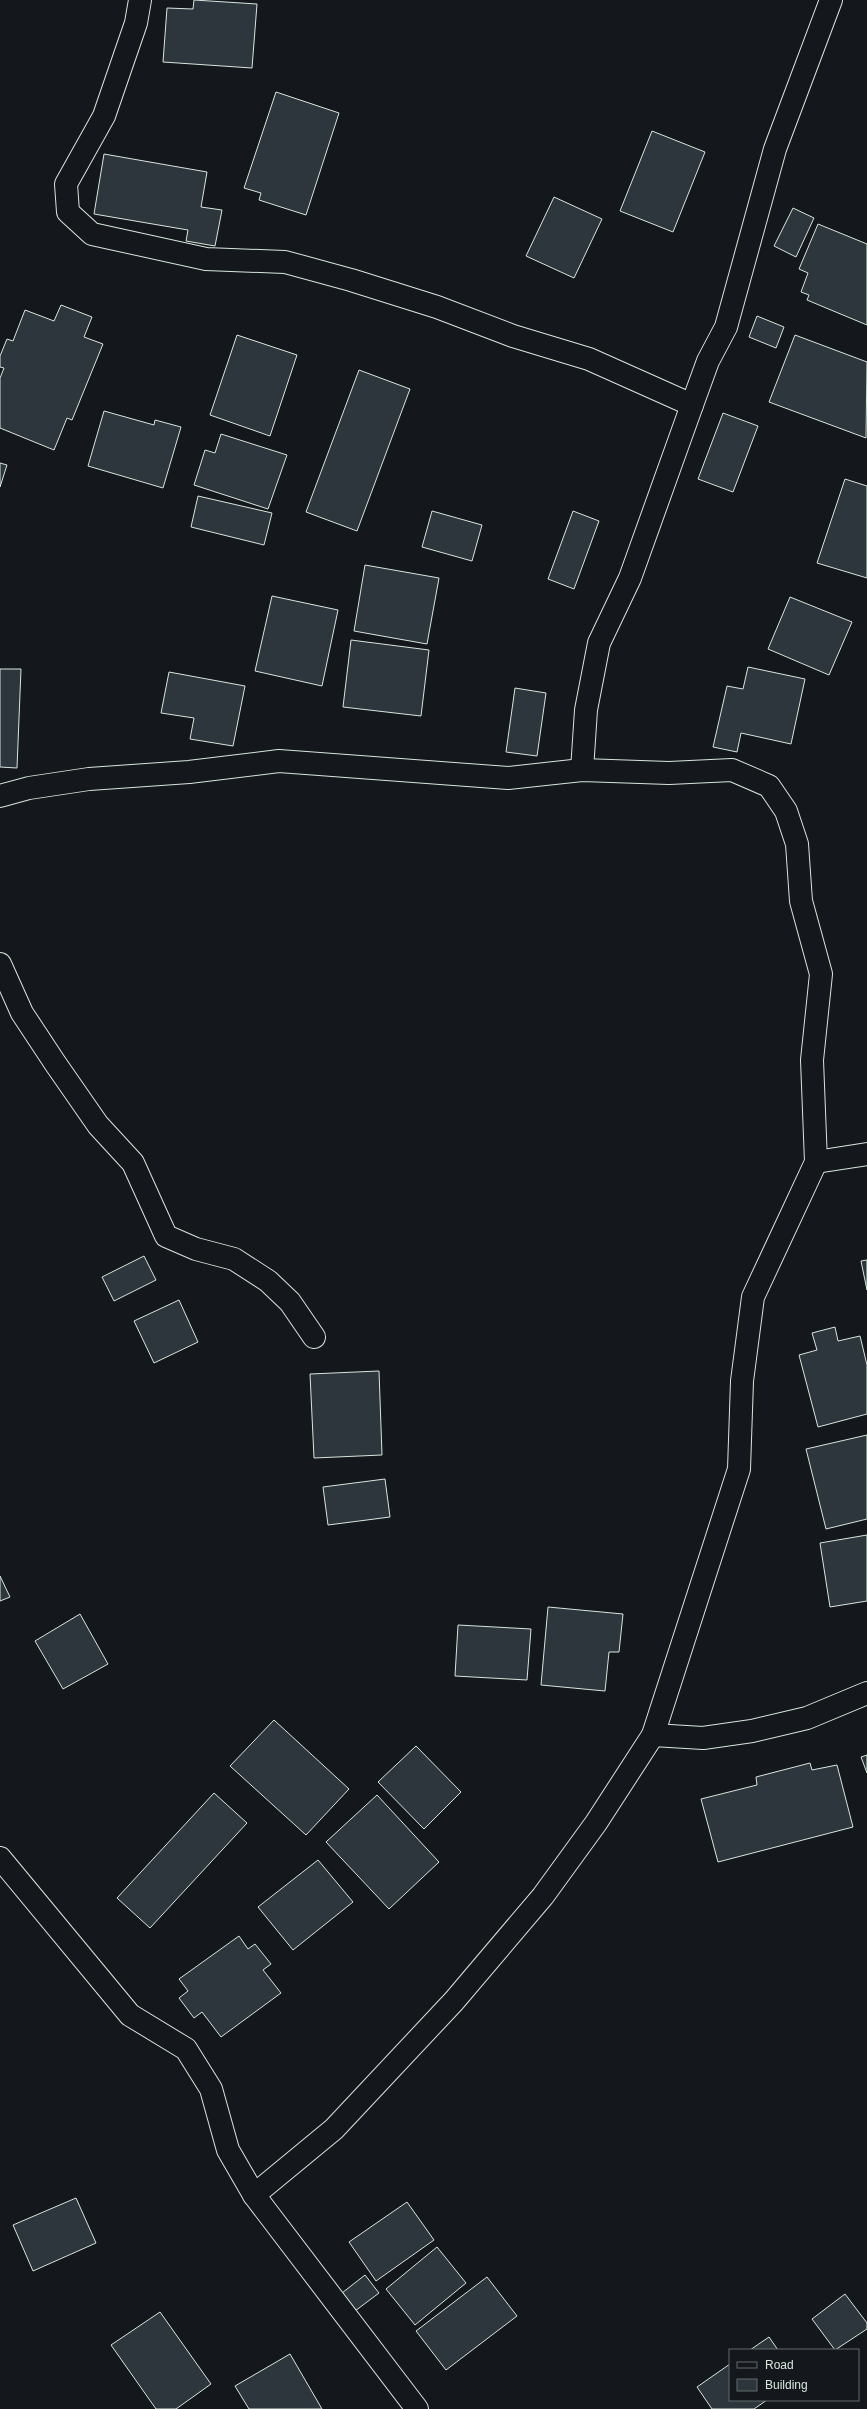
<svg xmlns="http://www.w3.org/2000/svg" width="867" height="2409" viewBox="0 0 867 2409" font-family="Helvetica,sans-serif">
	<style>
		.building { fill: #2c363c; stroke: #d8e6dc }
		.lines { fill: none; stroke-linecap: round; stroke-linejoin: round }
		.street-casing { stroke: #d8e6dc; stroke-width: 24 }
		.street { stroke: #14181c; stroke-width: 22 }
	</style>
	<rect width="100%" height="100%" fill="#14181c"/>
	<g class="building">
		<polygon points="194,0 257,4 252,68 163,62 167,8 193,9"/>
		<polygon points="276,92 339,113 306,215 259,200 261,193 244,188"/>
		<polygon points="652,131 705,152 673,232 620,211"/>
		<polygon points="104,154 207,172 201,207 222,210 215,246 186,241 188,230 94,214"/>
		<polygon points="554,197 602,219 574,278 526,256"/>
		<polygon points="793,208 814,218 796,257 774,246"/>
		<polygon points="818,224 867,244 867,325 807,300 809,295 801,292 808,273 799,269"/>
		<polygon points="61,305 92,317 84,337 103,344 72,420 67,418 54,450 0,428 0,378 4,368 0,367 0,356 7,339 13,341 25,310 54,321"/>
		<polygon points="757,316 784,327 776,348 749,337"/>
		<polygon points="237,335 297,355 270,436 210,415"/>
		<polygon points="795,335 867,362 866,438 769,402"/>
		<polygon points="359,370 410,389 357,531 306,512"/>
		<polygon points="104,411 154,425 155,420 181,427 163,488 88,466"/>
		<polygon points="723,413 758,426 733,492 698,479"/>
		<polygon points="221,434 287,455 268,509 194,485 205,450 215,453"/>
		<polygon points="0,463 7,465 0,487"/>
		<polygon points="845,479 867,486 867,578 817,563"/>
		<polygon points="198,496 272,513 264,545 191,527"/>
		<polygon points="432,511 482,525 472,561 422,547"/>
		<polygon points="573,511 599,521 574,589 548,579"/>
		<polygon points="365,565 439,578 427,644 354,631"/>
		<polygon points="272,596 338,610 322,686 255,671"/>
		<polygon points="790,597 852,622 829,675 768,649"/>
		<polygon points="351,640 429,650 421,716 343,707"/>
		<polygon points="748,667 805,679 791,744 741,733 737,752 713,747 727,686 743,689"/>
		<polygon points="0,669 21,669 17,768 0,767"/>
		<polygon points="169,672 245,686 233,746 190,739 194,718 161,713"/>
		<polygon points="515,688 546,693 537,756 506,752"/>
		<polygon points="144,1256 156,1280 114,1301 102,1277"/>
		<polygon points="867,1260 867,1290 861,1261"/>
		<polygon points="179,1300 198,1342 154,1363 134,1321"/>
		<polygon points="835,1327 838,1341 860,1336 867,1365 867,1414 818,1427 799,1355 817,1350 812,1333"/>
		<polygon points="379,1371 382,1455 314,1458 310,1374"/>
		<polygon points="867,1435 867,1519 826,1529 806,1449"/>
		<polygon points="385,1479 390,1517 328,1525 323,1487"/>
		<polygon points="867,1535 867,1601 830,1607 820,1543"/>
		<polygon points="0,1576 10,1597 0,1601"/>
		<polygon points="548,1607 623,1614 619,1652 609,1652 605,1691 541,1685"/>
		<polygon points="80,1614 108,1664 63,1689 35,1641"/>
		<polygon points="458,1625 531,1629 527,1680 455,1676"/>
		<polygon points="274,1720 349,1789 306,1835 230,1766"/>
		<polygon points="416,1746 461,1792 424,1829 378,1782"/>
		<polygon points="867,1755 867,1773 861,1757"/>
		<polygon points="810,1763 812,1770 837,1765 853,1827 718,1862 701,1799 757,1785 756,1777"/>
		<polygon points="214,1793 247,1823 150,1928 117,1898"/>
		<polygon points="377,1795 439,1862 389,1909 326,1842"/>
		<polygon points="318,1860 353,1902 293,1950 258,1907"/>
		<polygon points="239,1936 248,1949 255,1944 271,1964 263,1970 281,1993 221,2037 202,2012 194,2018 179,1998 188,1991 179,1979"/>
		<polygon points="76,2198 96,2243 33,2271 13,2225"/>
		<polygon points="407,2202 434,2240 376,2281 349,2242"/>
		<polygon points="437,2247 466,2283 415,2325 386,2289"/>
		<polygon points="365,2275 379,2293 355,2311 342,2293"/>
		<polygon points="487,2277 517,2316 446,2370 416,2331"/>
		<polygon points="845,2294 867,2323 867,2329 835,2350 812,2319"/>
		<polygon points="160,2312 211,2384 176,2409 156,2409 111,2345"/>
		<polygon points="769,2337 778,2350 750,2350"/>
		<polygon points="290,2354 322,2409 249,2409 235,2386"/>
		<polygon points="730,2364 730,2400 767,2400 754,2409 712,2409 697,2387"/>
	</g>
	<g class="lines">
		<g class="street-casing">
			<g id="street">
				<polyline points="140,0 136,23 104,116 66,184 68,212 92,234 206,259 285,262 351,280 437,307 513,336 589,359 692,405"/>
				<polyline points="582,770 586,710 599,643 630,578 692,405 708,361 726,327 775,149 831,0"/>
				<polyline points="0,796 29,788 89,779 189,772 279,761 508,778 582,770 669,773 732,770 769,786 786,811 797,844 801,901 821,974 812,1060 816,1162 753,1297 742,1381 739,1469 653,1735 596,1823 543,1896 454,2001 334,2129 254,2195"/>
				<polyline points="0,964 22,1013 55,1063 98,1125 133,1163 166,1236 196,1249 234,1259 268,1281 290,1302 314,1337"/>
				<polyline points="816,1162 867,1154"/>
				<polyline points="653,1735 703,1738 752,1731 807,1718 867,1693"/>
				<polyline points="0,1858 130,2015 186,2049 211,2089 228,2150 254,2195 417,2409"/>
			</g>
		</g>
		<use href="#street" class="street"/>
	</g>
	<rect x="729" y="2349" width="130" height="52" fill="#14181c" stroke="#626a69"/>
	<rect x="737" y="2362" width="20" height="6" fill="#14181c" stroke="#626a69"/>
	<text x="765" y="2369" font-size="12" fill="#d8e6dc">Road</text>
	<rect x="737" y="2379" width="20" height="12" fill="#2c363c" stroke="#626a69"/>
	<text x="765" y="2389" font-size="12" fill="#d8e6dc">Building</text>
</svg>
